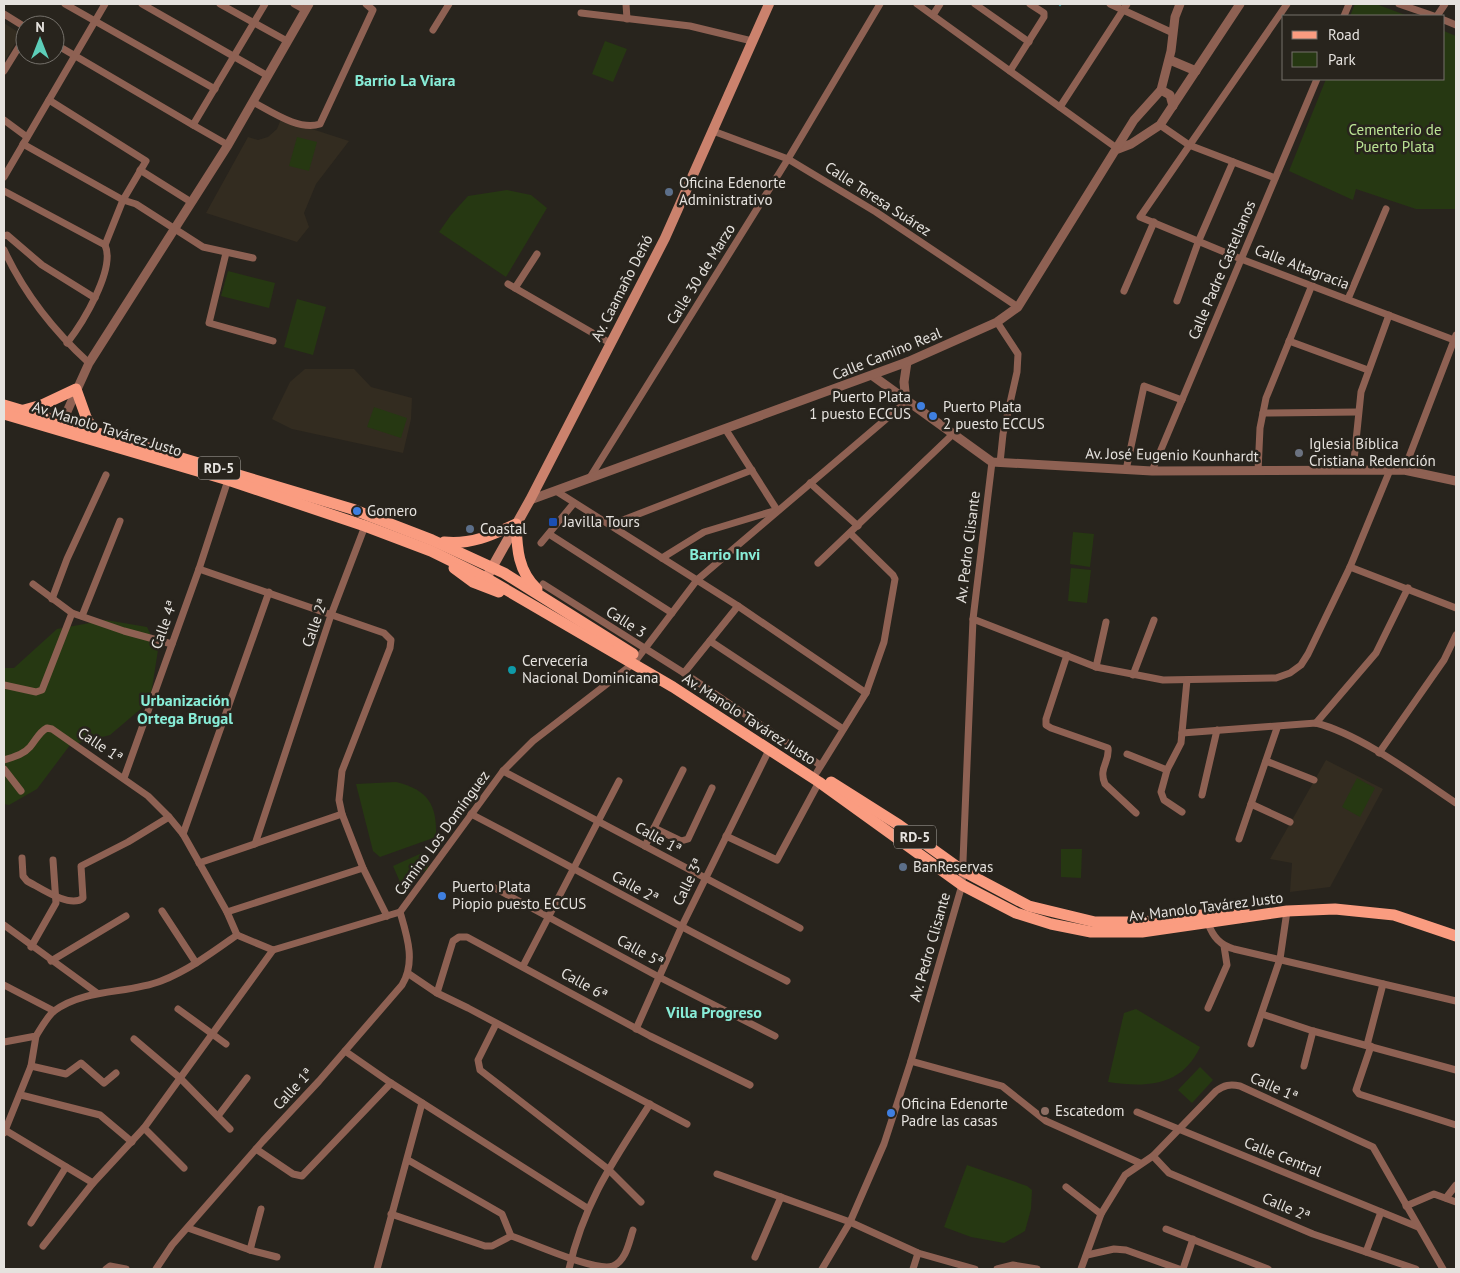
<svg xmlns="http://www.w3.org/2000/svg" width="1460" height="1273" viewBox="0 0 1460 1273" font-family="'PT Sans',sans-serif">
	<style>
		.built { fill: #332c20 }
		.green { fill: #263812 }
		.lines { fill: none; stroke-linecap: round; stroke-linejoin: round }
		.stream { stroke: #267d84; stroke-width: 2.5 }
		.minor { stroke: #8e6153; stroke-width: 7 }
		.tertiary { stroke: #8e6153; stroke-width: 9 }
		.secondary { stroke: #cb826d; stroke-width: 10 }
		.primary { stroke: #fa9c80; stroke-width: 11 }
		.service-dot { fill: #5c6f8a; stroke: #28241d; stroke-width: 2 }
		.shop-dot { fill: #3f7fe0; stroke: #28241d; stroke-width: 2 }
		.worship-dot { fill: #6b7280; stroke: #28241d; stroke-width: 2 }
		.transit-dot { fill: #1a4fb4; stroke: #28241d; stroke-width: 2 }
		.culture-dot { fill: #0f9aa8; stroke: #28241d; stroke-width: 2 }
		.education-dot { fill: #8d6e63; stroke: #28241d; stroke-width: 2 }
		.labels { text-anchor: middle; stroke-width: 5; stroke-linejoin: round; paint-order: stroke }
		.shield { fill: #28241d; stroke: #aca9a4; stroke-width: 1 }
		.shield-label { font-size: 14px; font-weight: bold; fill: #e5e2de }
		.park-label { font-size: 15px; fill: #bbe395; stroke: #28241d }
		.poi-label { font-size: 15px; fill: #e5e2de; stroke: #28241d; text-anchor: start }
		.street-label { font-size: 15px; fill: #e5e2de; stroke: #28241d }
		.neighbourhood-label { font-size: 16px; font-weight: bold; fill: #88edd8; stroke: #28241d }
	</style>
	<rect width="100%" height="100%" fill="#28241d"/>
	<g class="built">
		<polygon points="4,23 21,34 4,62"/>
		<polygon points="281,119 349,141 316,184 304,213 309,227 297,242 206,213 248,137 258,140 268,137 277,129"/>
		<polygon points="305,369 354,369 371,387 412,398 411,419 403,453 292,429 272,419 290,382"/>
		<polygon points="1326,760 1383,789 1330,887 1290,892 1292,863 1270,859"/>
	</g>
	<g class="green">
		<polygon points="1355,4 1376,4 1408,16 1350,16"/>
		<polygon points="1444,31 1456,36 1456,209 1416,209 1356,189 1353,200 1289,171 1326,79 1444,79"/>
		<polygon points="605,41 627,49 613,82 592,74"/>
		<polygon points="297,137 317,142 309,171 289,166"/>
		<polygon points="507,190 531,195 547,208 506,277 439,232 451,215 468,196"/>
		<polygon points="228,271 275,283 269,308 221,296"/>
		<polygon points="297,299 326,307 313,355 284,347"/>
		<polygon points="374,407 407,418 401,438 367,427"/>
		<polygon points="1073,532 1094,534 1090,567 1070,564"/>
		<polygon points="1071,568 1091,570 1087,603 1068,601"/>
		<polygon points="106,620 147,627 158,650 150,701 110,735 70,745 37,789 9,805 4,804 4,668 14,668 57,629"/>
		<polygon points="1357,778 1375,788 1360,817 1342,807"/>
		<path d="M 396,782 C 428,790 437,804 436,837 L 380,857 L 373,851 L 356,784 Z"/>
		<polygon points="1061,849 1082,849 1081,878 1061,877"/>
		<polygon points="422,853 429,869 400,882 393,866"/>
		<path d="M 1136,1009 L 1200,1047 C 1182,1086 1147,1088 1108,1082 L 1124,1013 Z"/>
		<polygon points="1200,1067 1213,1080 1192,1103 1178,1090"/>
		<polygon points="967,1165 1027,1186 1032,1190 1031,1209 1025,1231 1004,1243 971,1237 944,1227"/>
	</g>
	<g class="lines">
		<polyline class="stream" points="1060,4 1060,5"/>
		<g class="minor">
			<polyline points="65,4 215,89"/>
			<polyline points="142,4 268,76"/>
			<polyline points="220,4 287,41"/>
			<polyline points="294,4 305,10"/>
			<polyline points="626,4 627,19"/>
			<polyline points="917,4 1118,149"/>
			<polyline points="975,4 1029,42"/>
			<polyline points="1110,4 1173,33"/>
			<polyline points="1287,4 1140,217 1241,259 1454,340"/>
			<polyline points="1399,4 1434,16"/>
			<polyline points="581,13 690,26 752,41"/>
			<polyline points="4,14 25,27"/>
			<polyline points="933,15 940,4"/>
			<polyline points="1344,16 1349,4"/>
			<polyline points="1437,16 1445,4"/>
			<polyline points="1444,20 1456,25"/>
			<polyline points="433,30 449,4"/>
			<polyline points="55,44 193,125"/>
			<polyline points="4,71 25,37"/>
			<polyline points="1010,71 1044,17 1044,13 1030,4"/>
			<path d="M 49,100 L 146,161 L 123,200 L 105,245 C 116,269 82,324 67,343"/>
			<path d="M 253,102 C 272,112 299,131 320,124 L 373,10 L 366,4"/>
			<polyline points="1060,107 1127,4"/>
			<polyline points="4,120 27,137"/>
			<polyline points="1160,125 1189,145 1275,178"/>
			<polyline points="713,131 788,159 876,212 1018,307"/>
			<polyline points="23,144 123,200 136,204 203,247 253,258"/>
			<polyline points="228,145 193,125 265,4"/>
			<polyline points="140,170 191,202"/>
			<polyline points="4,177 105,4"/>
			<polyline points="4,191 105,245"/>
			<polyline points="4,236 7,235 42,265 95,298"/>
			<path d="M 4,250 C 24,293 55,332 89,363"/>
			<polyline points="226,253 209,323 273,341"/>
			<polyline points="508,284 610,343"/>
			<polyline points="515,288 537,254"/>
			<polyline points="1124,291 1154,222"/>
			<polyline points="1348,299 1386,209"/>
			<polyline points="1177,301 1199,240 1233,162"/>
			<polyline points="997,322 1018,354 1017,372 1003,434 1000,463"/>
			<polyline points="1289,341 1368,370"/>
			<polyline points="1263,413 1358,412"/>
			<polyline points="1126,470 1144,386 1182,400"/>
			<polyline points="1353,470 1361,392 1389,315"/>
			<polyline points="1404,470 1456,335"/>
			<polyline points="1152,471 1317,79"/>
			<polyline points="1258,471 1260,428 1266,398 1312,285"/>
			<polyline points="589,479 788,159 880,4"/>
			<polyline points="810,483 858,526"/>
			<polyline points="556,491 738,606 866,693"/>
			<polyline points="617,529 623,520 752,470"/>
			<polyline points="549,534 672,613"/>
			<polyline points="541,543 574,503"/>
			<polyline points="662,558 704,532 777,510 726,430"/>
			<polyline points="818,563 952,435"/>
			<polyline points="1350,567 1456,608"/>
			<polyline points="199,569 384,633 391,640 390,648 342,771 339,800 342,814 363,868 387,916"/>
			<polyline points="33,584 72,613 124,631 172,644"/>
			<polyline points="543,584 684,673 820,765"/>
			<polyline points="52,599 67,559 106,475"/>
			<polyline points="82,616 120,521"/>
			<polyline points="973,619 1096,667 1163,680 1276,678 1290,673 1301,665 1308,654 1350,567 1390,470"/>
			<polyline points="710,641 843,729"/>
			<path d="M 1067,655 L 1046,719 L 1046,725 L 1051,728 L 1108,748 C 1110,762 1098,768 1105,784 L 1136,813"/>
			<polyline points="1096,667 1106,622"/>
			<polyline points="684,673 738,606"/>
			<polyline points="1133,675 1154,620"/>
			<polyline points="4,685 36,692 42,690 72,613"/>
			<polyline points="1316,723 1376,653 1408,588"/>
			<path d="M 1182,733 L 1316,723 C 1362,735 1417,777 1456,803"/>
			<polyline points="1379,753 1444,660 1456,635"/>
			<polyline points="1127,754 1167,770"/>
			<path d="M 4,760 C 13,757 23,755 30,747 C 36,740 39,732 47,728 L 52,729 L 148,796 L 169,817 L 183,834 L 227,912 L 237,935"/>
			<polyline points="1266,761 1314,780"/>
			<polyline points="4,769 21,791"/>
			<polyline points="503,771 800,928"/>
			<polyline points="817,772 866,693 884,642 895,579 893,575 851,534"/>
			<polyline points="124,778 199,569 228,480"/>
			<polyline points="1202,795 1217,730"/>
			<polyline points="1251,804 1290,822"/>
			<polyline points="1182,812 1164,800 1161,792 1167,770 1181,743 1187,680"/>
			<path d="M 471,814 C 577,869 680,928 787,981"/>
			<polyline points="654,828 681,841 688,839 712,788"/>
			<polyline points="183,834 269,592"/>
			<polyline points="726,836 777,860 819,782"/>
			<polyline points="1239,839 1277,728"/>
			<polyline points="255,844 331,615 365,526"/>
			<polyline points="645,846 683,770"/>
			<path d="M 22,858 L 23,876 L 27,881 C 39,887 70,909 83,898 L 81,866 L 128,842 L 169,817"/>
			<polyline points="199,863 342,814"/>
			<polyline points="493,887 659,977 775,1036"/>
			<polyline points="162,911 196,963"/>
			<polyline points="227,912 363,868"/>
			<path d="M 1208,923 C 1213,937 1220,945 1234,949 L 1456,1001"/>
			<polyline points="4,925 97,993"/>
			<polyline points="237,935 273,950 400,912 503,771 533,741 634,663 697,580 906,402"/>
			<polyline points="31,947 56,903 53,860"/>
			<polyline points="51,961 126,916"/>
			<polyline points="523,966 619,781"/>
			<polyline points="409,974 437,993 468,1008 687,1124"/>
			<polyline points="4,985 54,1011"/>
			<polyline points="437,993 453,941 459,937 467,937 650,1036 750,1085"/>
			<polyline points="1208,1008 1227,965 1224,946"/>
			<polyline points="178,1009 226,1044"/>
			<polyline points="1262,1014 1313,1031 1456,1070"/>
			<polyline points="496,1024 478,1060 480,1070 608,1169 641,1202"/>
			<polyline points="636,1029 681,928 769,750"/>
			<polyline points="134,1039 180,1078 230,1129"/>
			<path d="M 4,1042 L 36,1036 C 41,1028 47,1017 54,1011 C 85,988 128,994 161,981 C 189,970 213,952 237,935"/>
			<polyline points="1251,1044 1280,959 1287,911"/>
			<polyline points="1367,1045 1383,984"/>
			<polyline points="1371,1046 1356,1090 1359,1094 1456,1125"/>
			<polyline points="345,1051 391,1083 587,1208"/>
			<polyline points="911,1061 1002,1086 1046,1121 1140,1163"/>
			<polyline points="31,1066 66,1074 81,1063 104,1083 116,1073"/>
			<polyline points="1304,1066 1313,1031"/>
			<polyline points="21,1095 100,1115 132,1142"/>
			<polyline points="1137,1112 1418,1227"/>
			<polyline points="218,1116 247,1078"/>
			<polyline points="144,1128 184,1168"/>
			<polyline points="5,1130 93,1183"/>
			<polyline points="4,1133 31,1066 36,1036"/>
			<polyline points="256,1149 293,1174 302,1176 391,1083"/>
			<polyline points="1153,1156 1169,1173 1313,1234 1416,1269"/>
			<path d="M 408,1160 L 502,1214 L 511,1236 C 530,1242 597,1273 613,1266 C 626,1261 629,1242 633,1230"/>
			<polyline points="717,1174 850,1222 918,1253 975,1269"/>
			<polyline points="1066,1187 1101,1214"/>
			<polyline points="1446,1198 1456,1185"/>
			<polyline points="1406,1206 1434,1194 1456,1202"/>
			<polyline points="391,1214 485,1246 492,1246 511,1236"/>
			<polyline points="31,1223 66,1167"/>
			<polyline points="188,1228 250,1250 277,1257"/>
			<polyline points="1166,1229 1268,1269"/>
			<polyline points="43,1246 93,1183 144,1128 273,950"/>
			<polyline points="250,1250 261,1209"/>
			<polyline points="1366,1252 1381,1212"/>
			<polyline points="1087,1255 1114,1249 1126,1250 1179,1269"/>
			<polyline points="755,1257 781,1197"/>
			<polyline points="106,1269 110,1266 126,1269"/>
			<path d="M 156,1269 L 172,1245 L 263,1141 L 319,1081 L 402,985 C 416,962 407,936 400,912"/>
			<polyline points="377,1269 422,1103"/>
			<path d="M 569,1269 C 584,1202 614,1160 650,1104"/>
			<polyline points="822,1269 850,1222 884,1144 911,1061 962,885 973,619 992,462"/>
			<polyline points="913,1269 918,1253"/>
			<polyline points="997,1269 1013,1265 1037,1269"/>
			<path d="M 1081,1269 L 1101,1214 L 1125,1175 L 1153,1156 L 1216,1091 C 1224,1085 1230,1084 1240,1086 L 1373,1147 L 1443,1269"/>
			<polyline points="1183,1269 1193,1239"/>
		</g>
		<g class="tertiary">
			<polyline points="1170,60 1196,71"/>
			<polyline points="1161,90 1170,95 1173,106"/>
			<polyline points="1118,149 1131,144 1160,125 1240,4"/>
			<polyline points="873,376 992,462 1152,471 1404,470 1456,481"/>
			<polyline points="906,402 904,382 907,362"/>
			<polyline points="60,427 89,363 228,145 309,4"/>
			<polyline points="530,500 907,362 997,322 1018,307 1134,120 1161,90 1171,51 1175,17 1180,4"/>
		</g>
		<polyline class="secondary" points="489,573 530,500 665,238 769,4"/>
		<g class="primary">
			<polyline points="4,405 352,509 432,540 504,573 633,654"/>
			<polyline points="24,410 42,405 76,389 86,417 94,432"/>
			<polyline points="4,414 228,480 365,526 431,551 486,578 673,687 819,782 962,885 1016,913 1051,924 1091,932 1142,932 1287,911 1335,909 1394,915 1456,936"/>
			<path d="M 444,542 C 471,545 492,535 516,524 C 517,549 518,571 537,589"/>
			<polyline points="454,568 473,582 499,592"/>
			<polyline points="831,782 899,825 963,871 1029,906 1095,922 1143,922 1244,910"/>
		</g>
	</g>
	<g class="service-dot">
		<circle cx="669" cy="192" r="5"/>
		<circle cx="470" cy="529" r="5"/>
		<circle cx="903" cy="867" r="5"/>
	</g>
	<g class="shop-dot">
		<circle cx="921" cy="406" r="5"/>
		<circle cx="933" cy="416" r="5"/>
		<circle cx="357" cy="511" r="5"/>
		<circle cx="442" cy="896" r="5"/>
		<circle cx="891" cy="1113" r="5"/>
	</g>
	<circle class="worship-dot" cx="1299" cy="453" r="5"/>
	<rect class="transit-dot" x="548" y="517" width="10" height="10" rx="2.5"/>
	<circle class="culture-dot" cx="512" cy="670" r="5"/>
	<circle class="education-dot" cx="1045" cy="1111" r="5"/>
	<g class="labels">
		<g class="shield">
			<rect x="198" y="456.5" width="42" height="23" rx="4"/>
			<rect x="894" y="825.5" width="42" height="23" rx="4"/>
		</g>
		<g class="shield-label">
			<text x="219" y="473">RD-5</text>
			<text x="915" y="842">RD-5</text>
		</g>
		<g class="park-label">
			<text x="1395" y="135">Cementerio de<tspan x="1395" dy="17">Puerto Plata</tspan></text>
		</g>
		<g class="poi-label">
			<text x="679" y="188">Oficina Edenorte<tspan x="679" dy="17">Administrativo</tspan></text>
			<text x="911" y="402" text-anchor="end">Puerto Plata<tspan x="911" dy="17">1 puesto ECCUS</tspan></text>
			<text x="943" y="412">Puerto Plata<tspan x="943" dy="17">2 puesto ECCUS</tspan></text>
			<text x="1309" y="449">Iglesia Bíblica<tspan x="1309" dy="17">Cristiana Redención</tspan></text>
			<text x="367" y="516">Gomero</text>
			<text x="563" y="527">Javilla Tours</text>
			<text x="480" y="534">Coastal</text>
			<text x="522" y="666">Cervecería<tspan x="522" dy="17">Nacional Dominicana</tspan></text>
			<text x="913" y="872">BanReservas</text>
			<text x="452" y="892">Puerto Plata<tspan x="452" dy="17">Piopio puesto ECCUS</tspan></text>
			<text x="901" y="1109">Oficina Edenorte<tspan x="901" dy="17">Padre las casas</tspan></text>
			<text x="1055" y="1116">Escatedom</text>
		</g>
		<g class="street-label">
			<text transform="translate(878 199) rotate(33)" y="5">Calle Teresa Suárez</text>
			<text transform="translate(1302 267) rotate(21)" y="5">Calle Altagracia</text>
			<text transform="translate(1222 270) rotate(-67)" y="5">Calle Padre Castellanos</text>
			<text transform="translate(701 274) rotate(-58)" y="5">Calle 30 de Marzo</text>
			<text transform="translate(622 288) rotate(-63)" y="5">Av. Caamaño Deñó</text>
			<text transform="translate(887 354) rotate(-22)" y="5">Calle Camino Real</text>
			<text transform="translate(107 429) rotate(17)" y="5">Av. Manolo Tavárez Justo</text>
			<text transform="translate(1172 455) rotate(1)" y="5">Av. José Eugenio Kounhardt</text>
			<text transform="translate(968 547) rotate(-83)" y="5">Av. Pedro Clisante</text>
			<text transform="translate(626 622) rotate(33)" y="5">Calle 3</text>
			<text transform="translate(315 623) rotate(-71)" y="5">Calle 2ª</text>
			<text transform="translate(164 625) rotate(-70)" y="5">Calle 4ª</text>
			<text transform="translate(749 719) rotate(33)" y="5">Av. Manolo Tavárez Justo</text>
			<text transform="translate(100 745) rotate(34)" y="5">Calle 1ª</text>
			<text transform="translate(442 833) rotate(-54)" y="5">Camino Los Domínguez</text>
			<text transform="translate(658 838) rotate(29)" y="5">Calle 1ª</text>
			<text transform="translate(688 882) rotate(-64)" y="5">Calle 3ª</text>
			<text transform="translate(635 887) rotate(29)" y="5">Calle 2ª</text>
			<text transform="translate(1206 907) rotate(-7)" y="5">Av. Manolo Tavárez Justo</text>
			<text transform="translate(930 947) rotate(-74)" y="5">Av. Pedro Clisante</text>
			<text transform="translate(640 951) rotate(29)" y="5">Calle 5ª</text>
			<text transform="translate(584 984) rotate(29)" y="5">Calle 6ª</text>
			<text transform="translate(1274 1087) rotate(24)" y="5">Calle 1ª</text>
			<text transform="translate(293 1089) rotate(-47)" y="5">Calle 1ª</text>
			<text transform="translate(1283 1157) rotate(22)" y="5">Calle Central</text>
			<text transform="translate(1286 1207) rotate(23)" y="5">Calle 2ª</text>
		</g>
		<g class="neighbourhood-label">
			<text x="405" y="86">Barrio La Viara</text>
			<text x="725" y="560">Barrio Invi</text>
			<text x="185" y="706">Urbanización<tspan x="185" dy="18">Ortega Brugal</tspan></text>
			<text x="714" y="1018">Villa Progreso</text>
		</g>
	</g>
	<rect width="1460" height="1273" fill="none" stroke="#e5e2de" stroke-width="10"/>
	<rect x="1282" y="15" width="162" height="65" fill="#28241d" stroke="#74706a"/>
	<rect x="1292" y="31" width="25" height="8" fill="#fa9c80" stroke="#74706a"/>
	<text x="1328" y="40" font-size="15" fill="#e5e2de">Road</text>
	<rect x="1292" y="52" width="25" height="15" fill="#263812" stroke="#74706a"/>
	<text x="1328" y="65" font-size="15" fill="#e5e2de">Park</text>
	<g transform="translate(40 40)"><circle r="24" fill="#28241d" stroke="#74706a"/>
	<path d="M0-4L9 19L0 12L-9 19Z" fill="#5dceb9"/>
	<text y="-8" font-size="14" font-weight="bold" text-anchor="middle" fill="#e5e2de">N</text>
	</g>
</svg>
